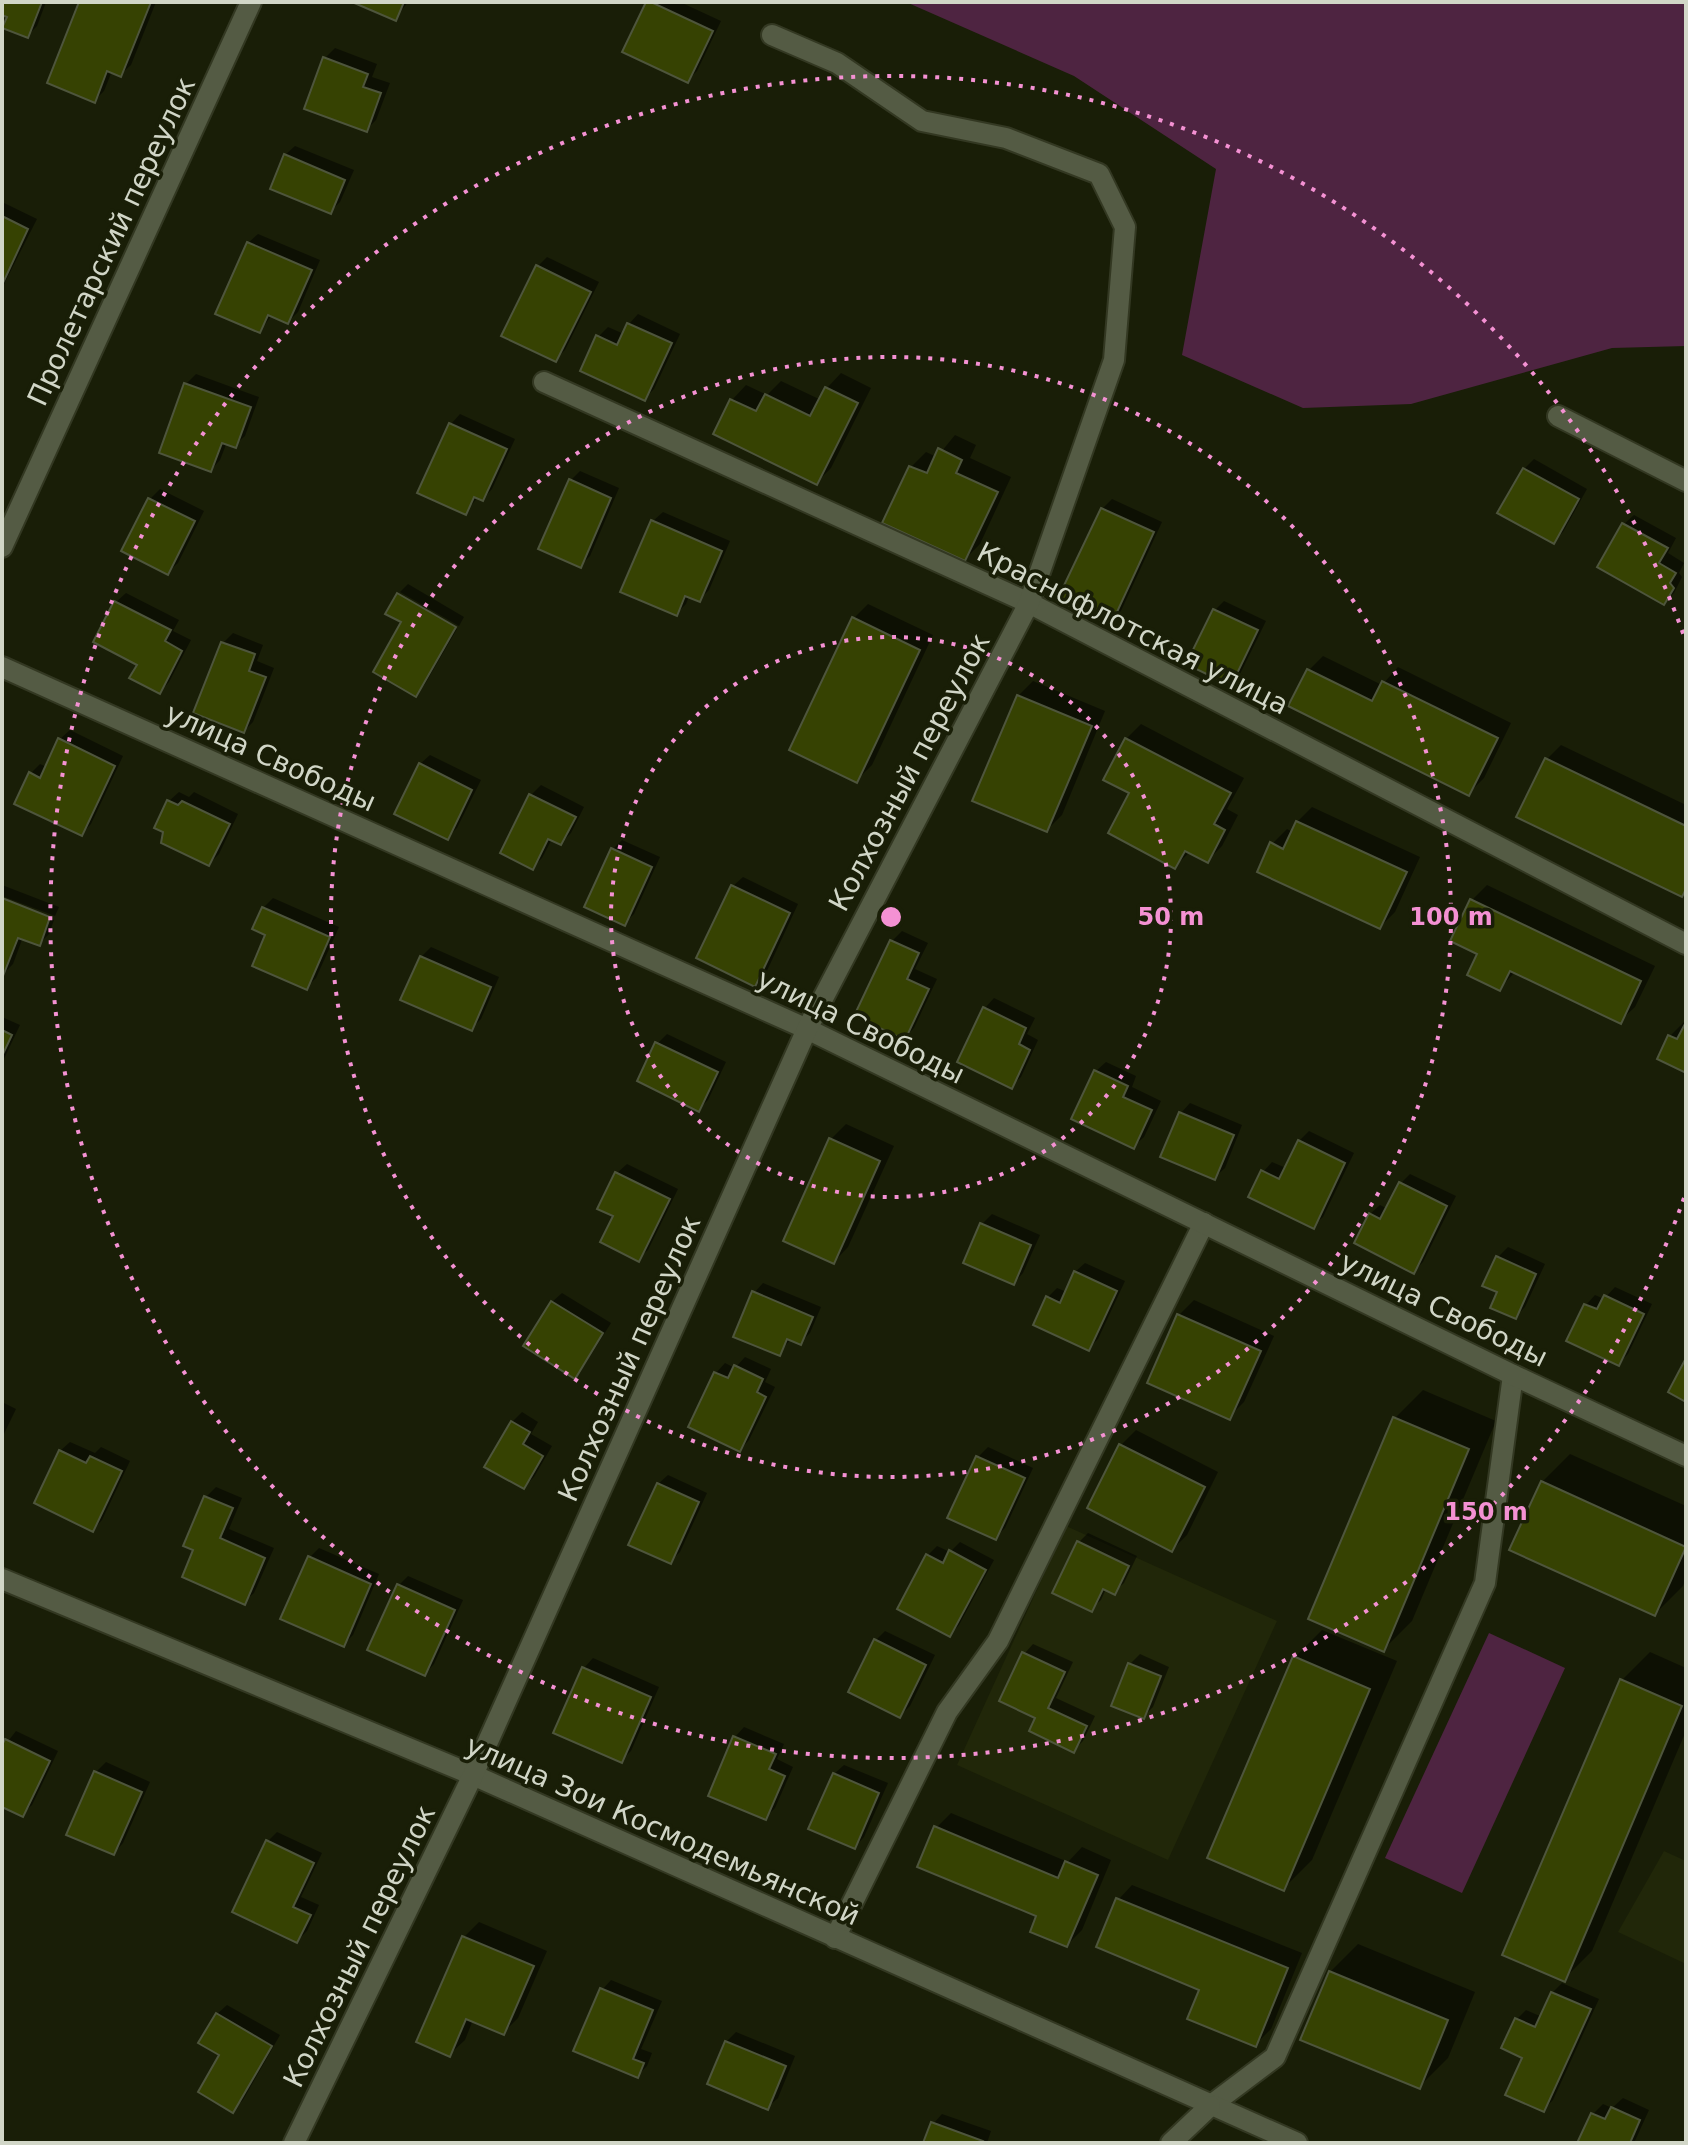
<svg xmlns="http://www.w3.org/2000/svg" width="1688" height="2145" viewBox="0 0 1688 2145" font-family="'DejaVu Sans',sans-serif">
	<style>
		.built { fill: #212709 }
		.green { fill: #4e2441 }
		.shadow { fill: #0007 }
		.building { fill: #364202; stroke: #4e553c; stroke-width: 2 }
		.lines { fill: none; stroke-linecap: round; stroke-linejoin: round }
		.lane-casing { stroke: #333822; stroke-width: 24 }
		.street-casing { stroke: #333822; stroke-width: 24 }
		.lane { stroke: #545b44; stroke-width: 20 }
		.street { stroke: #545b44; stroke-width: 20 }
		.ring { fill: none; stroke: #f491d3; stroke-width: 4; stroke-dasharray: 4 8 }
		.labels { text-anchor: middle; stroke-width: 7; stroke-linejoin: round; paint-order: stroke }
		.street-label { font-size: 28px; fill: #d1d6c7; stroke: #191e07 }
		.centre { fill: #f491d3; stroke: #191e07; stroke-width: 4 }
		.ring-label { font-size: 24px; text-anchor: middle; font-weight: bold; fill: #f491d3; stroke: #191e07; stroke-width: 7; stroke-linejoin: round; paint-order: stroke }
	</style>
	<rect width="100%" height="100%" fill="#191e07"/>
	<g class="built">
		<polygon points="1066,1526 1277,1621 1168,1860 957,1765"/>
		<polygon points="1664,1851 1686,1861 1686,1964 1618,1932"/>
	</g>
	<g class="green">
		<polygon points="906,2 1686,2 1686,346 1612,348 1411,404 1303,408 1182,355 1216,169 1074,76"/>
		<polygon points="1489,1633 1565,1668 1462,1893 1385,1858"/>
	</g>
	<g class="shadow">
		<polygon points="2,2 46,2 37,26 27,36 9,16 2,13"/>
		<polygon points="81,2 156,2 131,65 121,74 112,71 104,91 95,100"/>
		<polygon points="357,2 408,2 395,19"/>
		<polygon points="648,2 680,2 721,21 697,71 687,81"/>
		<polygon points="335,48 377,64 372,77 390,83 376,120 366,130 307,107 325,58"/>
		<polygon points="295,146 354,170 340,202 331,211 285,155"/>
		<polygon points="2,202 37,219 2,288"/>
		<polygon points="258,234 320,260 298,312 288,322 272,315 260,331 248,243"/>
		<polygon points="547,257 599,282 565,350 555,360 538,266"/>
		<polygon points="638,314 680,334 654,389 644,399 598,337 608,327 624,334 629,324"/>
		<polygon points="841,373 871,388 831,468 816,483 732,400 746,385 767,395 781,381 821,400 827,388"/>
		<polygon points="196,374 259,397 245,436 235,445 227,442 220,460 211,470 186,384"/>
		<polygon points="460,414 515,439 492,489 483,499 478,497 465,513 451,424"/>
		<polygon points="955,435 976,445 970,458 1011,477 980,544 965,559 911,467 926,452 937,457"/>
		<polygon points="1534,459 1587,489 1563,532 1553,542 1500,512 1524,469"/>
		<polygon points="580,471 619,488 590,556 580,566 570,481"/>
		<polygon points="160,489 204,511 178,563 168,572 150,499"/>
		<polygon points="1112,499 1162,522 1120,613 1110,623 1102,509"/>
		<polygon points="663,512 730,541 709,590 699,600 689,596 686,604 676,614 653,521"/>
		<polygon points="1634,515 1676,538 1668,553 1684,563 1679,573 1682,577 1674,593 1664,603 1624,524"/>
		<polygon points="408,584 464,617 459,626 400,592"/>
		<polygon points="126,593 179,620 173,631 191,640 169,682 160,692 139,664 116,602"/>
		<polygon points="399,594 457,629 425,684 416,694 404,621 388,613"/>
		<polygon points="1224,601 1266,621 1240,674 1230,683 1215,610"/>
		<polygon points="868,604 933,635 872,765 857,780 853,619"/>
		<polygon points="233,633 263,645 257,661 274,668 253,722 244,731 195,712 223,643"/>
		<polygon points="1323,656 1382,685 1398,667 1511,723 1484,778 1469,793 1308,671"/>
		<polygon points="1033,681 1105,711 1062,815 1047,830 1018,696"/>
		<polygon points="1141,724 1244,778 1227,809 1238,815 1222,846 1207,861 1190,852 1175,866 1132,792 1126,739"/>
		<polygon points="70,730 123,756 91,824 81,834 30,774 40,764 47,767 60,739"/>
		<polygon points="1561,745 1686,805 1686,891 1682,895 1547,759"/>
		<polygon points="430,755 481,780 457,828 447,838 420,764"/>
		<polygon points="541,785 584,807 571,833 561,843 552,839 542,858 533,867 502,852 531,795"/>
		<polygon points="179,792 189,797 194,792 238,814 219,854 209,864 169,801"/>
		<polygon points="1312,807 1420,857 1395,912 1380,927 1272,844 1287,829 1293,832 1297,822"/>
		<polygon points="622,840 660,857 634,914 625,923 613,849"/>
		<polygon points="743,877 798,904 765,975 755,984 733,886"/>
		<polygon points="2,885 59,907 55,916 2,896"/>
		<polygon points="1487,885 1655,966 1635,1007 1620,1021 1515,972 1500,988 1480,953 1472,900"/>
		<polygon points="273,898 339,927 316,978 306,988 268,934 263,908"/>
		<polygon points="2,900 54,920 49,934 39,944 23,937 13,964 3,974"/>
		<polygon points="902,931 928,943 915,969 937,979 914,1028 904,1038 856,1015 892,941"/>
		<polygon points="431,947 499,977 481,1019 471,1029 421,957"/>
		<polygon points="994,998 1035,1018 1027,1034 1038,1040 1021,1077 1011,1086 959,1061 985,1008"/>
		<polygon points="2,1017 20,1025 2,1063"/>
		<polygon points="1685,1021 1686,1022 1686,1070 1670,1036"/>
		<polygon points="667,1034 726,1062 708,1100 699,1109 657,1044"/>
		<polygon points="1106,1062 1136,1076 1132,1087 1161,1101 1144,1137 1134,1146 1096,1071"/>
		<polygon points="1190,1103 1242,1125 1225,1168 1215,1177 1181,1113"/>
		<polygon points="846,1124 894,1146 848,1247 834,1262 831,1139"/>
		<polygon points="1309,1131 1354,1153 1323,1217 1313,1226 1263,1172 1272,1162 1286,1168 1299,1141"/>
		<polygon points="627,1164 678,1189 648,1250 638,1259 615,1215 617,1173"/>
		<polygon points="1410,1174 1456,1196 1423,1262 1414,1271 1370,1214 1380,1205 1388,1209 1401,1183"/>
		<polygon points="992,1214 1040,1235 1023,1273 1014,1283 982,1224"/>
		<polygon points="1508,1247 1545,1264 1525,1307 1515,1317 1499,1291 1485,1285 1498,1257"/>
		<polygon points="1085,1263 1125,1281 1098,1339 1089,1348 1048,1297 1057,1288 1067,1292 1075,1272"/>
		<polygon points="763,1283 821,1307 810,1333 800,1343 791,1339 779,1353 754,1293"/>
		<polygon points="1615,1287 1652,1304 1628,1354 1618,1364 1586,1305 1595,1295 1604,1299"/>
		<polygon points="562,1293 611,1323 584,1366 574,1376 552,1302"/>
		<polygon points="1194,1300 1274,1336 1244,1402 1229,1417 1179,1315"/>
		<polygon points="745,1357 771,1369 765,1382 775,1387 749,1440 740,1450 716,1373 725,1363 735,1368"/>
		<polygon points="1423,1390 1496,1421 1412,1621 1384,1649 1395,1418"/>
		<polygon points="2,1402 16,1409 2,1438"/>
		<polygon points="522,1412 538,1422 531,1434 552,1446 534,1477 524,1487 512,1422"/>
		<polygon points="1136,1430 1218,1472 1187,1535 1172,1550 1121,1445"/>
		<polygon points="70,1442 95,1453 101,1447 130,1461 102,1520 93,1530 60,1451"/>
		<polygon points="988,1447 1033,1468 1005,1528 995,1538 978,1457"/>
		<polygon points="1570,1454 1686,1506 1686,1578 1683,1586 1655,1614 1542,1482"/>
		<polygon points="668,1475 707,1493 680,1552 670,1562 658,1484"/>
		<polygon points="216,1487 242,1498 229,1529 274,1548 254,1593 244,1602 196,1549 206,1497"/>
		<polygon points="1088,1533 1137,1556 1124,1583 1114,1592 1106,1589 1101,1600 1091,1609 1079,1542"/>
		<polygon points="960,1542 994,1560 959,1625 950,1635 928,1555 937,1546 950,1552"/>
		<polygon points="319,1548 379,1574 353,1635 343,1645 309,1558"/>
		<polygon points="408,1576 463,1600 434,1664 425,1674 399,1585"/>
		<polygon points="1322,1630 1397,1661 1312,1860 1284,1888 1294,1658"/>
		<polygon points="885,1631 935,1655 910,1706 900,1716 876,1640"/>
		<polygon points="1033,1644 1073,1662 1056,1698 1095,1716 1083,1741 1074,1750 1038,1717 1024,1654"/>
		<polygon points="1650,1652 1686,1668 1686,1731 1592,1951 1564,1979 1622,1680"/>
		<polygon points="1140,1654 1169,1667 1153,1707 1144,1716 1130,1664"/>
		<polygon points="593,1658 659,1687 631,1751 621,1761 584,1668"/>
		<polygon points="744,1727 784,1744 777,1759 793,1767 775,1808 765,1818 735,1737"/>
		<polygon points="16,1731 58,1751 32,1805 22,1814 2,1805 2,1749"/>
		<polygon points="106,1762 150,1782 123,1843 114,1853 69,1834 96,1772"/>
		<polygon points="844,1765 888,1783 864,1837 855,1847 834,1774"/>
		<polygon points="951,1813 1068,1862 1082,1847 1111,1860 1082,1930 1067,1945 1039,1915 936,1828"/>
		<polygon points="277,1832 322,1853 301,1897 319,1905 307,1931 297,1941 268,1841"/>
		<polygon points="1132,1885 1302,1953 1271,2029 1256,2044 1118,1900"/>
		<polygon points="479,1922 547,1951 518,2018 503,2033 473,2020 465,2040 450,2054 464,1937"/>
		<polygon points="1358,1944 1475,1992 1448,2058 1420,2086 1330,1972"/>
		<polygon points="611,1980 662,2001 641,2049 652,2053 647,2066 637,2076 602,1990"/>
		<polygon points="1562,1983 1599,1999 1553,2100 1543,2110 1525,2057 1517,2019 1526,2010 1542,2017 1552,1993"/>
		<polygon points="227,2005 280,2035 243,2100 233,2110 221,2054 217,2014"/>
		<polygon points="736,2032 795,2056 778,2098 768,2107 726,2042"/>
		<polygon points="1623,2098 1649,2110 1634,2143 1580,2143 1593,2114 1603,2104 1612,2108"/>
		<polygon points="942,2114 991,2131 987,2143 925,2143 933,2124"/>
	</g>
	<g class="building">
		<polygon points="2,2 42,2 28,38 2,28 7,17 2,15"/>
		<polygon points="79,2 151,2 121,77 107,71 95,103 47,83"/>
		<polygon points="352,2 404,2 396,21"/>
		<polygon points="646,2 651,2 713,31 688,83 622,52"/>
		<polygon points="323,57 368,74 363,87 381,93 367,132 304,109"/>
		<polygon points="284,154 345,180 331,214 270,189"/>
		<polygon points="2,216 28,229 2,285"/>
		<polygon points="247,242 312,270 288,324 268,315 260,333 215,314"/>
		<polygon points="536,265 591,292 556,362 501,336"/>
		<polygon points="627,323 672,343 645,401 580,371 596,335 617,345"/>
		<polygon points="184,383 251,407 236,448 222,443 211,472 159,453"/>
		<polygon points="825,387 858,403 817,485 713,434 730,399 756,411 765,394 810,416"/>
		<polygon points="449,423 507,449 483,501 474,497 466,515 417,493"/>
		<polygon points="938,448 962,460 956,473 998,492 965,561 882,523 909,466 927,473"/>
		<polygon points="1523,468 1579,499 1554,544 1497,513"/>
		<polygon points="569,479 611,498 581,568 538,549"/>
		<polygon points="148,498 195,521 168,575 121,551"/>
		<polygon points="1101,508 1154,532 1111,625 1057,600"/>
		<polygon points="651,520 722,551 700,602 685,596 677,616 620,592"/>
		<polygon points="1622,523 1668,548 1659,563 1676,573 1670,583 1674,588 1664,605 1597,567"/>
		<polygon points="397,593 456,627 416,697 373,672 401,622 385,614"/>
		<polygon points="114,601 171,630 165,641 182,651 160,694 129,678 137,665 93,642"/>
		<polygon points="1213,609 1258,630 1231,686 1186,664"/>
		<polygon points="852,617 920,650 857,783 789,750"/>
		<polygon points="221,642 255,654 249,671 266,677 244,733 193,713"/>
		<polygon points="1307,669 1372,701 1382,681 1498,738 1469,796 1288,706"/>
		<polygon points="1017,695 1092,726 1047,832 972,801"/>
		<polygon points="58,738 115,766 82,836 14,804 29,772 40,778"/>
		<polygon points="1125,738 1231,793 1214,824 1225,830 1208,863 1185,851 1175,869 1108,833 1129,793 1103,780"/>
		<polygon points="1545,758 1686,826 1686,889 1682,897 1516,817"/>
		<polygon points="419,763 472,790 448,840 394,814"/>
		<polygon points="529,794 576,817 561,845 548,839 533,870 500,853"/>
		<polygon points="167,800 178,805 182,801 230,824 209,866 161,843 163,832 154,828"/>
		<polygon points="1296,821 1407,872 1380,929 1257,872 1270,842 1283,849"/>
		<polygon points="611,848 652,867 625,926 584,907"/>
		<polygon points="731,885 790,913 755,987 696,958"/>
		<polygon points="2,898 50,917 40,946 18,938 3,976"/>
		<polygon points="1470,899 1641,981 1621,1024 1510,971 1500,991 1467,975 1477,954 1450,941"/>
		<polygon points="262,907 330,937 307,990 252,966 265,935 252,929"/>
		<polygon points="890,940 919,953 907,979 929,989 905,1040 854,1016"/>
		<polygon points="420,956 491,987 472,1031 400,1000"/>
		<polygon points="983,1007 1026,1028 1019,1044 1030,1050 1012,1089 957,1062"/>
		<polygon points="1686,1022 1686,1073 1657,1059 1668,1035 1677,1039"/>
		<polygon points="2,1030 12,1035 2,1056"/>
		<polygon points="655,1042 718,1072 699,1112 637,1081"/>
		<polygon points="1094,1070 1128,1086 1123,1097 1152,1110 1134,1149 1071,1119"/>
		<polygon points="1179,1112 1234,1135 1215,1180 1160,1157"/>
		<polygon points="829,1138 880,1161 834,1264 783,1241"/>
		<polygon points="1298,1140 1345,1163 1314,1229 1248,1197 1261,1170 1279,1179"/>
		<polygon points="615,1172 670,1199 639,1262 600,1242 613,1216 597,1209"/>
		<polygon points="1399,1182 1447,1206 1414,1274 1354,1243 1369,1213 1380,1219"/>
		<polygon points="980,1223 1031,1245 1014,1285 963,1263"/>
		<polygon points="1496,1256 1536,1274 1516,1319 1490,1308 1497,1292 1482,1286"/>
		<polygon points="1074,1271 1117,1291 1089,1351 1033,1325 1046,1296 1060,1303"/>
		<polygon points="752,1291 813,1317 801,1345 787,1339 780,1356 733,1337"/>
		<polygon points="1604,1295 1644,1314 1619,1366 1566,1341 1584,1304 1597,1309"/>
		<polygon points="551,1301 603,1333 575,1379 523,1346"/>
		<polygon points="1177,1314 1261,1351 1230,1420 1147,1383"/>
		<polygon points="1686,1358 1686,1402 1668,1392"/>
		<polygon points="734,1365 763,1379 757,1392 766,1397 740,1452 688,1427 714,1372 728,1378"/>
		<polygon points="1393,1417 1469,1449 1384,1652 1308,1619"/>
		<polygon points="511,1421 530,1432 523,1444 543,1456 524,1489 484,1467"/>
		<polygon points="1119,1444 1205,1487 1172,1552 1087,1508"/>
		<polygon points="59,1450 86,1463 90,1456 122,1471 93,1532 34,1503"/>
		<polygon points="976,1456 1025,1478 996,1540 947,1518"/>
		<polygon points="1541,1481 1686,1547 1655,1616 1509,1550"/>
		<polygon points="657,1483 699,1502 671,1564 628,1545"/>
		<polygon points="204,1496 233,1508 220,1538 265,1558 245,1605 182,1577 193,1550 183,1546"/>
		<polygon points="1077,1541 1129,1566 1115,1595 1103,1589 1092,1612 1052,1593"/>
		<polygon points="949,1550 986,1570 950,1637 897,1609 926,1554 943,1563"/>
		<polygon points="308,1556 371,1584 344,1647 280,1619"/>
		<polygon points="397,1584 455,1610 425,1676 367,1650"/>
		<polygon points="874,1639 926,1665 900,1718 848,1692"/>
		<polygon points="1022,1652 1065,1672 1048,1708 1087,1726 1074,1753 1029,1731 1035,1718 999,1701"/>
		<polygon points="1293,1656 1370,1689 1284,1891 1207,1858"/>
		<polygon points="1128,1663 1161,1676 1144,1719 1111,1706"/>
		<polygon points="582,1667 651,1697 622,1763 553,1733"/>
		<polygon points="1620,1679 1682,1706 1565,1982 1502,1955"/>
		<polygon points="733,1736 776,1754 769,1769 785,1776 766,1820 708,1796"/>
		<polygon points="5,1739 50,1761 23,1817 2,1807 2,1745"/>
		<polygon points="94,1771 142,1792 114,1855 66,1835"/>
		<polygon points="833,1773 879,1793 855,1849 808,1829"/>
		<polygon points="934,1826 1058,1878 1065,1861 1098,1875 1067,1947 1030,1932 1036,1916 917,1867"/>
		<polygon points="266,1840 314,1863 293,1907 311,1915 297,1943 232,1912"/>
		<polygon points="1116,1898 1288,1968 1256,2047 1187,2019 1199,1990 1096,1947"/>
		<polygon points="462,1936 534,1966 504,2035 466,2019 450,2057 416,2042"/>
		<polygon points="1329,1971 1448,2020 1420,2089 1300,2040"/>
		<polygon points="600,1988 653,2010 633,2059 644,2063 638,2078 573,2051"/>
		<polygon points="1551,1992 1591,2009 1544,2112 1505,2095 1522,2058 1501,2048 1515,2018 1535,2027"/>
		<polygon points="216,2013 272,2046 233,2113 198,2092 219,2055 198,2043"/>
		<polygon points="725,2041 786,2066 768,2110 707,2084"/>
		<polygon points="1611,2107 1640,2120 1630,2143 1577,2143 1591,2113 1605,2119"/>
		<polygon points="931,2122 983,2141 982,2143 923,2143"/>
	</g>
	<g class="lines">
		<g class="lane-casing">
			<g id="lane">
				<polyline points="835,1938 947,1712 998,1641 1204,1223"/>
				<polyline points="1210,2106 1275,2057 1485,1583 1513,1375"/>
			</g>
		</g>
		<g class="street-casing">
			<g id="street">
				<polyline points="544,382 1029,603 1686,944"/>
				<polyline points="1558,416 1686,481"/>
				<polyline points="2,547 251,2"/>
				<polyline points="2,667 807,1029 1513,1375 1686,1456"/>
				<polyline points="2,1579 473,1775 1297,2143"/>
				<polyline points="294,2143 473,1775 807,1029 1029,603 1114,360 1125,227 1099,174 1006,138 922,121 837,63 772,35"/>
				<polyline points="1171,2143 1210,2106"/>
			</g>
		</g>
		<use href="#lane" class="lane"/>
		<use href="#street" class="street"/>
	</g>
	<g class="ring">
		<circle cx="891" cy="917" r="280"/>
		<circle cx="891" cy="917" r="560"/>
		<path d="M1684 1198A841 841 0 1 1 1684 636"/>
	</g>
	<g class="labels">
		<g class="street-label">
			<text transform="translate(111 241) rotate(-65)" y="10">Пролетарский переулок</text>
			<text transform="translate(1133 628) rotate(27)" y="10">Краснофлотская улица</text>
			<text transform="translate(271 757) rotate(24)" y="10">улица Свободы</text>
			<text transform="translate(909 772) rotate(-62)" y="10">Колхозный переулок</text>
			<text transform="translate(861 1026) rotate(26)" y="10">улица Свободы</text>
			<text transform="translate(1444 1309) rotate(26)" y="10">улица Свободы</text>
			<text transform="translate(629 1358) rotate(-66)" y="10">Колхозный переулок</text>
			<text transform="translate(663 1830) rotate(24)" y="10">улица Зои Космодемьянской</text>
			<text transform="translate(359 1946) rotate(-64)" y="10">Колхозный переулок</text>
		</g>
	</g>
	<circle cx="891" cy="917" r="12" class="centre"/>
	<g class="ring-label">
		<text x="1171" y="925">50 m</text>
		<text x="1451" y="925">100 m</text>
		<text x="1486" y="1520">150 m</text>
	</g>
	<rect width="1688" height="2145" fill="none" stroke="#d1d6c7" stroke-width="8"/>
</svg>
